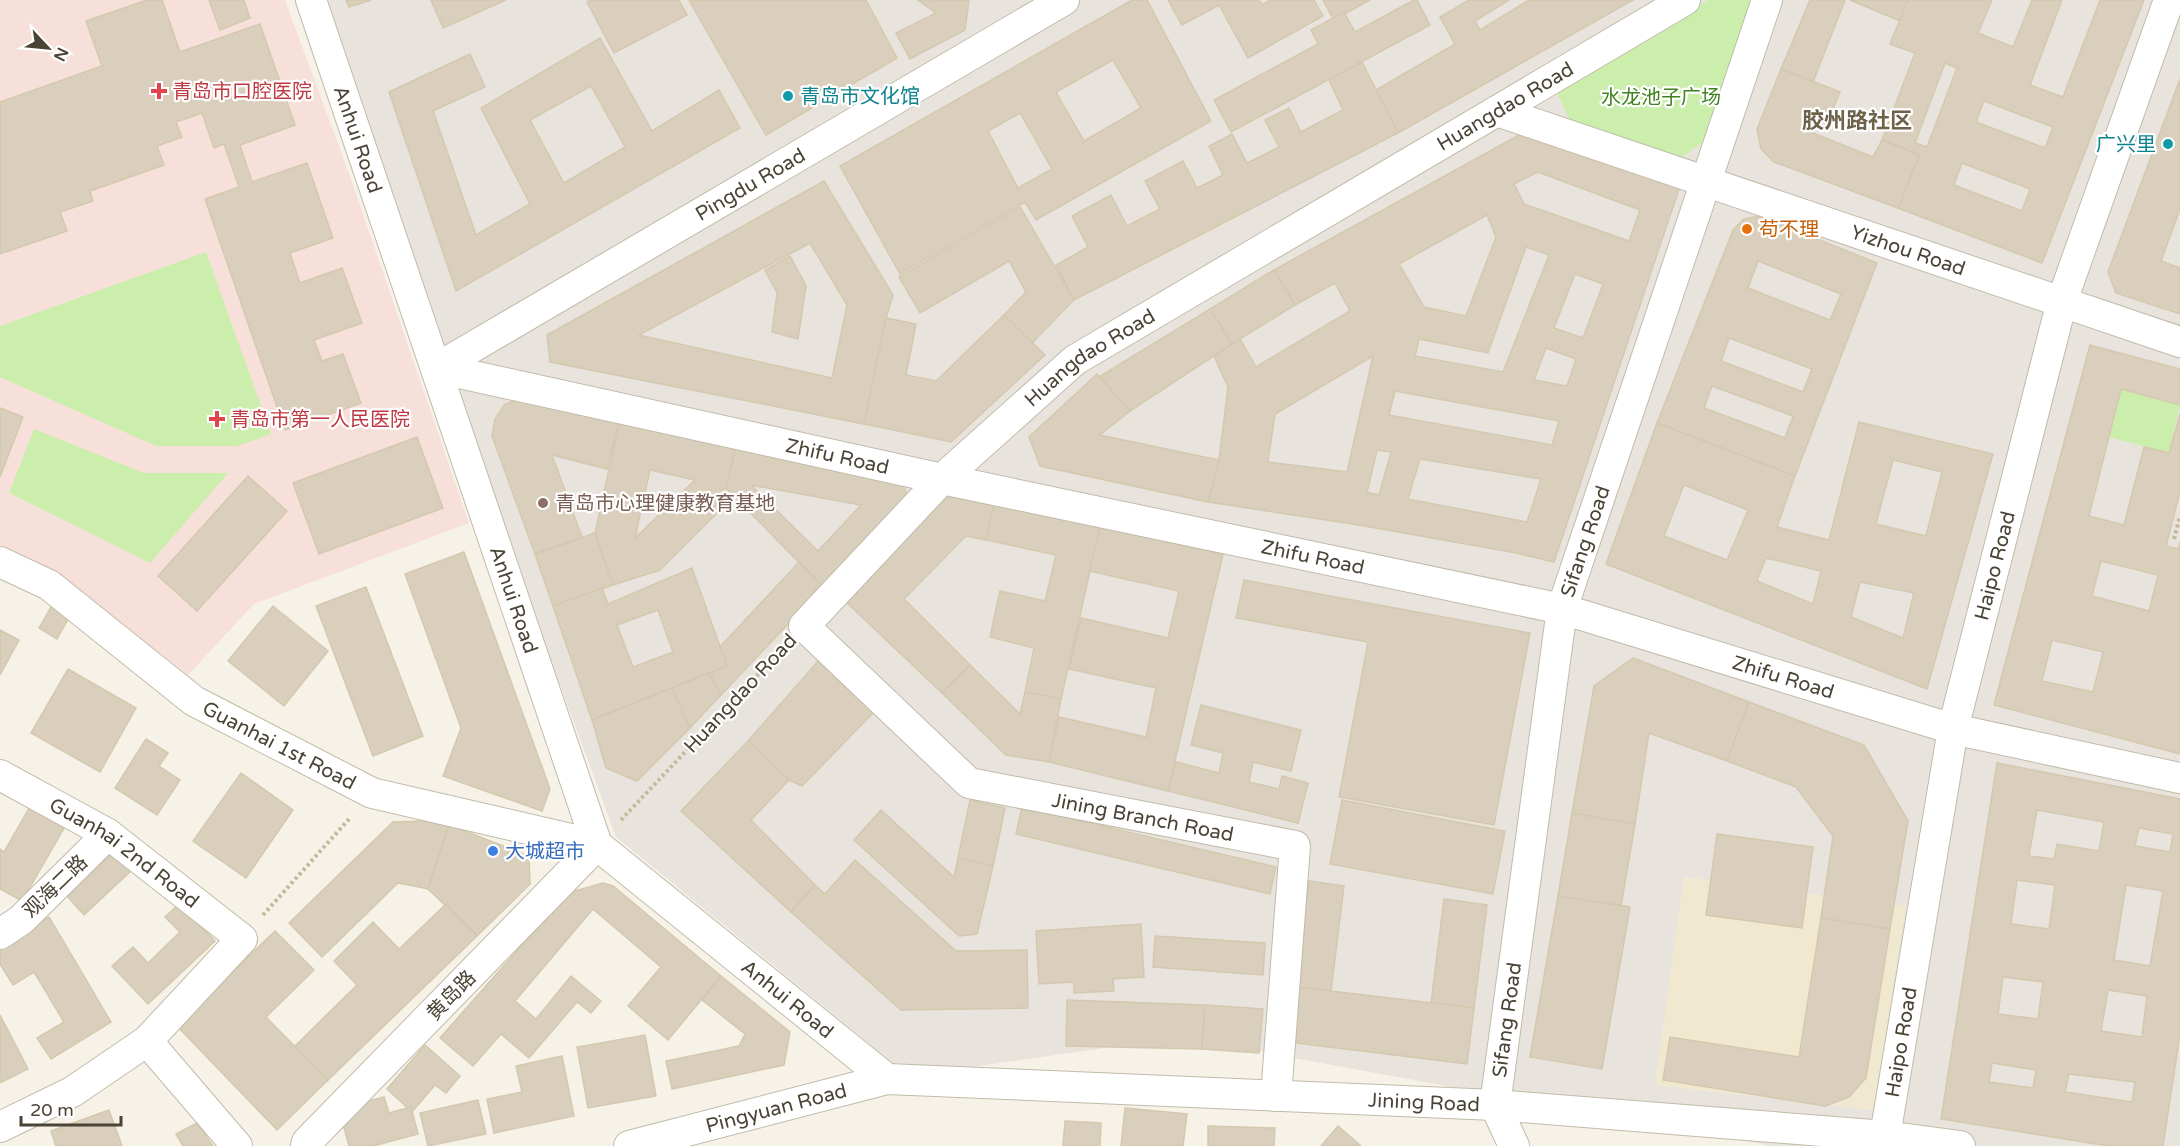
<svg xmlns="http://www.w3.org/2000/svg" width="2180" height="1146" viewBox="0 0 2180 1146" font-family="'Varela Round','Noto Sans SC',sans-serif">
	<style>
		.industrial { fill: #e8e4dd }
		.education { fill: #f0e9d0 }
		.medical { fill: #f7e0da }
		.green { fill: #cceead }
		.building { fill: #d9cfbc; stroke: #d4c8ae; stroke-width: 1.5; fill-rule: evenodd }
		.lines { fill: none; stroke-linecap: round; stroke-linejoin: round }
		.street-casing { stroke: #c2bba9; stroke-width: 32 }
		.path { stroke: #c6b999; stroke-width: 4; stroke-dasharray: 3 3; stroke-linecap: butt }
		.street { stroke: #fff; stroke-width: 30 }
		.health-dot { fill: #e0444e; stroke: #fff; stroke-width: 2 }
		.culture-dot { fill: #0f9aa8; stroke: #fff; stroke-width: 2 }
		.food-dot { fill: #e8710a; stroke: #fff; stroke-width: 2 }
		.education-dot { fill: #8d6e63; stroke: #fff; stroke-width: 2 }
		.shop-dot { fill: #3f7fe0; stroke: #fff; stroke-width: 2 }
		.labels { text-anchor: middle; stroke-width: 4.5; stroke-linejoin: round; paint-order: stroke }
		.health-label { font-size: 20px; fill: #be3a42; stroke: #fff; text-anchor: start }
		.culture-label { font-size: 20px; fill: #0d838f; stroke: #fff; text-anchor: start }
		.park-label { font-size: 20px; fill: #408321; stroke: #fff }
		.street-label { font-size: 20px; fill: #4a4336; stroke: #fff }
		.food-label { font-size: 20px; fill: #c56008; stroke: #fff; text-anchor: start }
		.education-label { font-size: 20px; fill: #785e54; stroke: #fff; text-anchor: start }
		.shop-label { font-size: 20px; fill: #366cbe; stroke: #fff; text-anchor: start }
		.quarter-label { font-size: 22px; font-weight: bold; fill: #6e624b; stroke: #fff }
	</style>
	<rect width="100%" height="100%" fill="#f6f2e8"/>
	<polygon class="industrial" points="308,0 2180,0 2180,1146 1772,1146 1181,1037 909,1076 616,837"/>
	<polygon class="education" points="1684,877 1906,906 1873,1110 1655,1085"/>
	<polygon class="medical" points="0,0 285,0 352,182 469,523 254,604 188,675 54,570 0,545"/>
	<g class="green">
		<polygon points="1708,0 1757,0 1710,137 1672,164 1572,126 1557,92"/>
		<polygon points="206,252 271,434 238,446 156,446 0,377 0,326"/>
		<polygon points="2121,389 2180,405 2169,453 2109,437"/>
		<polygon points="34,429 144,473 228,473 150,563 9,493"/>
	</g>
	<g class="building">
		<polygon points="147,0 162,0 180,52 260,24 295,125 240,145 252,182 307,163 333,238 290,253 300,283 342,268 362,323 314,340 322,361 343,354 361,403 285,430 205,199 239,187 224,144 214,148 202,113 176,122 182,137 157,146 164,165 90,191 93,201 60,212 67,231 0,254 0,102 102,66 86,21"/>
		<polygon points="209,0 244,0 250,18 220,30"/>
		<polygon points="346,0 371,0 349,7"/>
		<polygon points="431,0 506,0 443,28"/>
		<polygon points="592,0 679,0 687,15 614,53 587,2"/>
		<polygon points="689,0 866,0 897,58 766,135"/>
		<polygon points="918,0 969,0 965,30 910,59 896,33 936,13"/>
		<path d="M 1132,0 L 1147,0 L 1211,121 L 1036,220 L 1025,202 L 900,274 L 840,166 ZM 1113,60 L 1141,108 L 1084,141 L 1056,92 ZM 1020,113 L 1052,169 L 1018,188 L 988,131 Z"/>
		<polygon points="1168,0 1259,0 1262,5 1271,0 1314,0 1323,16 1248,58 1219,5 1182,25"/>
		<polygon points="1323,0 1370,0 1334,20"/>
		<polygon points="1414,0 1417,0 1430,25 1231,132 1214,100 1318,44 1311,30 1344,12 1355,32"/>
		<polygon points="1469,0 1509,0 1475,21 1480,30 1529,0 1633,0 1398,133 1376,90 1455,44 1440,17"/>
		<polygon points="1810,0 1845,0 1813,82 1781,69"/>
		<polygon points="1850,0 1908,0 1900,21"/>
		<path d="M 1908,0 L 1992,0 L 1978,33 L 2013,47 L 2032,0 L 2062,0 L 2030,85 L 2063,97 L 2100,0 L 2144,0 L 2042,263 L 1898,208 L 1919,155 L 1882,140 L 1915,53 L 1890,44 ZM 1945,63 L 1957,68 L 1927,147 L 1915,143 ZM 1984,101 L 2053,127 L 2045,148 L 1976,122 ZM 1962,163 L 2030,189 L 2022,211 L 1954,185 Z"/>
		<path d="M 600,38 L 652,131 L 719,90 L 740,128 L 456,291 L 389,92 L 470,54 L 485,87 L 433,111 L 476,235 L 530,204 L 481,108 ZM 591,86 L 625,147 L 564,183 L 530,120 Z"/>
		<polygon points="1362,62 1398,133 1074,300 1056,265 1088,247 1072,216 1111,195 1127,226 1160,209 1145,181 1183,161 1197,188 1223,175 1209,146 1232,134 1247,163 1279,147 1265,120 1289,108 1301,132 1343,110 1329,80"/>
		<polygon points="1781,69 1840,92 1828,121 1809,114 1803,129 1873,157 1882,140 1919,155 1898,208 1774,162 1761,149 1757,129"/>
		<polygon points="2180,79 2180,209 2161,261 2180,268 2180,314 2116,293 2108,272"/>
		<path d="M 1528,130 L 1680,186 L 1554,562 L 1516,553 L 1359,525 L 1208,502 L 1219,460 L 1228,387 L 1214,356 L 1240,339 L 1256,367 L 1350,311 L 1335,283 L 1295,305 L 1274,270 ZM 1538,172 L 1640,210 L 1629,241 L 1524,204 L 1514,184 ZM 1487,215 L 1496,237 L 1466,316 L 1424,307 L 1399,264 ZM 1526,247 L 1549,255 L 1503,372 L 1415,356 L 1419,339 L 1488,353 ZM 1575,274 L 1603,284 L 1583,338 L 1554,328 ZM 1546,348 L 1576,359 L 1567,386 L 1534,380 ZM 1373,356 L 1347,472 L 1268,462 L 1275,414 ZM 1395,391 L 1559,421 L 1552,445 L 1389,415 ZM 1377,450 L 1391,452 L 1379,495 L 1367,492 ZM 1420,459 L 1541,479 L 1527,522 L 1408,499 Z"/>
		<path d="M 824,181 L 893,295 L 886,318 L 864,424 L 550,362 L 547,335 ZM 810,243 L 847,305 L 832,378 L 639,335 Z"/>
		<polygon points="1020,207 1074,300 1032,343 1004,315 1026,292 1009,261 920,313 899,277"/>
		<path d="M 1760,216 L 1877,263 L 1795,476 L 1657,423 L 1733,230 L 1744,219 ZM 1758,261 L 1841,294 L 1830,320 L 1748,288 ZM 1729,338 L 1812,369 L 1803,392 L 1721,361 ZM 1712,386 L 1793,416 L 1785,438 L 1704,408 Z"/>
		<polygon points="790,256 806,286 798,339 772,332 777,293 765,270"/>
		<polygon points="1274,270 1295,305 1232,344 1210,309"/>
		<polygon points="1210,309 1232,344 1130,411 1099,377"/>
		<polygon points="1004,315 1045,355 951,442 864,424 886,318 916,324 906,375 936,381"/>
		<path d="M 2090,345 L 2180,369 L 2180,405 L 2121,389 L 2089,516 L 2124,525 L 2144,447 L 2169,453 L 2180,414 L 2180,492 L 2166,546 L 2178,549 L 2180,542 L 2180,754 L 1994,705 ZM 2101,561 L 2158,575 L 2149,611 L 2092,596 ZM 2052,640 L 2103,652 L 2093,692 L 2042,681 Z"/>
		<polygon points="1097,374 1130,411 1100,435 1219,460 1208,502 1040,466 1029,437"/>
		<polygon points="524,396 620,420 607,469 552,455 582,537 535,554 492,436 495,419 504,405"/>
		<polygon points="0,408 23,417 0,477"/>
		<path d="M 620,420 L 736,446 L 721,509 L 660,570 L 613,585 L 595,533 ZM 650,470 L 695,480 L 635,538 Z"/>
		<path d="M 1859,422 L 1993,454 L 1927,689 L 1606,564 L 1657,423 L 1795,476 L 1777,527 L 1829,540 ZM 1893,460 L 1942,472 L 1926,536 L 1876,524 ZM 1684,485 L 1748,510 L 1727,560 L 1664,536 ZM 1766,558 L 1821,571 L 1813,604 L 1757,581 ZM 1860,582 L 1914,593 L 1903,638 L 1851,617 Z"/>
		<polygon points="417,437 443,508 319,554 293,483"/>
		<path d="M 736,446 L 900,480 L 908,496 L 823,587 L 726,488 ZM 751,485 L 861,505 L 818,551 Z"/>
		<polygon points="248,476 287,511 197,611 158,576"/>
		<polygon points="950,492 994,505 986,540 966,536 904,599 970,665 942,693 844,600"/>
		<polygon points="994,505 1100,527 1061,699 1025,692 1034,648 990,637 1000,591 1045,601 1056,555 986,540"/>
		<polygon points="1100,527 1223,554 1168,791 1049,762 1059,717 1146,737 1156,688 1069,669 1081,618 1168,638 1179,591 1089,571"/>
		<polygon points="595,533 613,585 553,606 535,554"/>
		<polygon points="464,552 550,789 542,811 443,776 461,728 405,574"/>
		<polygon points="799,562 823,587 721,695 709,673 727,666 720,647"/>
		<path d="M 692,568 L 727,666 L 592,720 L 553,606 L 602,588 L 608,604 ZM 658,610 L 673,652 L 633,667 L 617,625 Z"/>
		<polygon points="1244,580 1530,633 1494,825 1339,797 1368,642 1236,618"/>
		<polygon points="366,587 423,736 373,756 316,606"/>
		<polygon points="54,602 72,612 57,639 39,628"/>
		<polygon points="273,606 328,651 284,706 228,661"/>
		<polygon points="0,630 19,640 0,675"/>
		<polygon points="1633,658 1749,702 1727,761 1649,733 1635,824 1572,813 1594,686"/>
		<polygon points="820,659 874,712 802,786 789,780 748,741"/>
		<polygon points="970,665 1020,714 1025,692 1061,699 1049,762 1006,755 942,693"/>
		<polygon points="68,669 136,708 100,772 31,733"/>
		<polygon points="709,673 721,695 690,728 672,688"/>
		<polygon points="672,688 690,728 637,781 606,768 592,720"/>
		<polygon points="1749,702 1864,745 1908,821 1890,929 1821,918 1833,836 1796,787 1727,761"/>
		<polygon points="1201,705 1301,730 1291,771 1253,762 1249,782 1279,789 1282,776 1308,783 1298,823 1168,791 1176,762 1219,773 1223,753 1191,745"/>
		<polygon points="146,739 168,753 159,766 180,780 157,815 115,788"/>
		<polygon points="748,741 789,780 751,820 815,885 791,912 681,811"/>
		<path d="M 1997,763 L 2180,799 L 2180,1034 L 2163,1146 L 2109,1146 L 1941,1119 ZM 2037,810 L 2104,822 L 2099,851 L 2057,844 L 2054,859 L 2029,856 ZM 2139,828 L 2173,834 L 2170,852 L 2135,846 ZM 2017,880 L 2055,885 L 2049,929 L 2011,924 ZM 2126,885 L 2163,891 L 2150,966 L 2114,960 ZM 2003,977 L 2043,982 L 2038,1019 L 1998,1014 ZM 2108,990 L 2147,996 L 2142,1037 L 2101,1031 ZM 1992,1063 L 2036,1070 L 2033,1088 L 1989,1082 ZM 2069,1074 L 2135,1082 L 2132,1102 L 2065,1092 Z"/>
		<polygon points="241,773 293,810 246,878 193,841"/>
		<polygon points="970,800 1005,808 993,866 958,858"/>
		<polygon points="1342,800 1505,831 1493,894 1330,864"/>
		<polygon points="32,803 67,823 22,901 0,889 0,849 4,852"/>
		<polygon points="1022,807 1276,867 1270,894 1016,834"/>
		<polygon points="881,810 954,877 958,858 993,866 977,934 959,936 854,840"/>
		<polygon points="1572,813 1635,824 1621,906 1558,896"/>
		<polygon points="424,821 450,826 428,889 398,883 322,957 289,923 393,822"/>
		<polygon points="449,825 529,856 530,884 477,936 428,889"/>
		<polygon points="1717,834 1813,847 1802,928 1706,915"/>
		<polygon points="115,850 134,868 84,915 67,896"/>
		<polygon points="855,860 956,951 1027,950 1028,1008 901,1010 791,912 815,885 825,894"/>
		<polygon points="1309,881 1344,886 1331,991 1296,987"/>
		<polygon points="603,883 613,886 721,976 668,1040 628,1006 661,967 593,909 515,1001 536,1019 571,976 601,1001 591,1013 577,1002 529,1058 501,1034 473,1066 440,1038 568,893"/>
		<polygon points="1558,896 1630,907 1602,1069 1530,1057"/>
		<polygon points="1444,899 1487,905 1474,1008 1431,1003"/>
		<polygon points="179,904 215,941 148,1004 112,966 133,947 148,963 180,932 165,917"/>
		<polygon points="446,904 477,936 328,1080 295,1046 357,985 334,961 373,922 399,949"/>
		<polygon points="49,917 111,1022 51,1059 37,1038 64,1022 34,972 13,985 0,964 0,947"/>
		<polygon points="1821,918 1890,929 1866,1078 1849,1097 1825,1106 1663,1080 1670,1037 1799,1057"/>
		<polygon points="1141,924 1144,977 1113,979 1114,991 1074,993 1074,982 1039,984 1036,931"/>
		<polygon points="275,931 314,970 266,1017 328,1080 277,1130 177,1026"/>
		<polygon points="1155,936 1265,943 1263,975 1153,967"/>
		<polygon points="721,976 790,1032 784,1065 672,1089 666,1061 739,1046 745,1034 702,1000"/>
		<polygon points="1296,987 1474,1008 1467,1064 1289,1042"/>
		<polygon points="1067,1000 1205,1005 1202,1049 1066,1046"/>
		<polygon points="1205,1005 1263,1009 1259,1053 1202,1049"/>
		<polygon points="0,1015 28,1069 0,1083"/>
		<polygon points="645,1035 656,1096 588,1108 577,1047"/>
		<polygon points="425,1045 460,1076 446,1093 435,1085 412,1112 387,1089"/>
		<polygon points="562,1056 574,1116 494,1133 487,1099 522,1092 516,1066"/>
		<polygon points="384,1097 389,1113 411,1107 418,1134 373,1146 349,1146 339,1109"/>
		<polygon points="478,1100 486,1134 428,1146 420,1113"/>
		<polygon points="1125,1108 1187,1114 1183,1146 1121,1146"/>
		<polygon points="109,1110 122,1146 56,1146 51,1131"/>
		<polygon points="1065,1121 1101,1123 1100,1146 1063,1146"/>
		<polygon points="197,1123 213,1146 183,1146 176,1134"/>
		<polygon points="1208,1126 1275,1128 1274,1146 1208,1146"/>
		<polygon points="1338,1126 1361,1146 1321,1146"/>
	</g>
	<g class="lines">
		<g class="street-casing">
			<g id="street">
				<path id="s1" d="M 311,0 L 597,845 L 887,1079"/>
				<path id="s2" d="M 1497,111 L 2180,342"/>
				<path id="s3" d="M 437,368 L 942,479 L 1562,609 L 1953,729 L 2180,778"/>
				<path id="s4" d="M 437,368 L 1064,0"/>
				<path id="s5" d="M 0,562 L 49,585 L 194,701 L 372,793 L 597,845"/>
				<path id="s6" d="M 0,775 L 108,834 L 242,939 L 147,1041 L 72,1092 L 0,1127"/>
				<polyline points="0,934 21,920 108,834"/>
				<polyline points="147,1041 237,1146"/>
				<path id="s7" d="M 1276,1096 L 1295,846 L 969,783 L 804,626 L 942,479 L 1075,360 L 1685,0"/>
				<path id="s8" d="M 1495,1105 L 1562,609 L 1767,0"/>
				<polyline points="1495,1105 1514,1146"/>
				<polyline points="306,1146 307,1142 597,845"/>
				<path id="s9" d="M 629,1146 L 887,1079 L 1495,1105 L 1885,1136 L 1960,1146"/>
				<path id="s10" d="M 1889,1146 L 1885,1136 L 1953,729 L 2062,301 L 2169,0"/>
			</g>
		</g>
		<g class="path">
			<polyline points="2174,539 2180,516"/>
			<polyline points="621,820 783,648"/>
			<polyline points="263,915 350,818"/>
		</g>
		<use href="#street" class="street"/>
	</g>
	<g class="health-dot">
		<path d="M156 82h6v6h6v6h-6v6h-6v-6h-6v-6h6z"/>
		<path d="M214 410h6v6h6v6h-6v6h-6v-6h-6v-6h6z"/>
	</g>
	<g class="culture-dot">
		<circle cx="788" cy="96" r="6"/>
		<circle cx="2168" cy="144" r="6"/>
	</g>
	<circle class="food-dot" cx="1747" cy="229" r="6"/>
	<circle class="education-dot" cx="543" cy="503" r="6"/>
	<circle class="shop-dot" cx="493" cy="851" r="6"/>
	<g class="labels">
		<g class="health-label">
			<text x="172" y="98">青岛市口腔医院</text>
			<text x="230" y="426">青岛市第一人民医院</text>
		</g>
		<g class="culture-label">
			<text x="800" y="103">青岛市文化馆</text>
			<text x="2156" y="151" text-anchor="end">广兴里</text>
		</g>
		<g class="park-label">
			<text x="1661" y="104">水龙池子广场</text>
		</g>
		<g class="street-label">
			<text dy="7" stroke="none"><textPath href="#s7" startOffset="1690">Huangdao Road</textPath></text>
			<text dy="7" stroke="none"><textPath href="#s1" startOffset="147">Anhui Road</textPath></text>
			<text dy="7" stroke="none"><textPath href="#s4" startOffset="363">Pingdu Road</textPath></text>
			<text dy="7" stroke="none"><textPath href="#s2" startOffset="434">Yizhou Road</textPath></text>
			<text dy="7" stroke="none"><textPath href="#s7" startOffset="1204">Huangdao Road</textPath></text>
			<text dy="7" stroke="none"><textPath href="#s3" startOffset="410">Zhifu Road</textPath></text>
			<text dy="7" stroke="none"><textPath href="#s8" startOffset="572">Sifang Road</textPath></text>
			<text dy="7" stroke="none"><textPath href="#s3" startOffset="896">Zhifu Road</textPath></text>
			<text dy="7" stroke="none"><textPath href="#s10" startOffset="592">Haipo Road</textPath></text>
			<text dy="7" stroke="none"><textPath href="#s1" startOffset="633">Anhui Road</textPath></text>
			<text dy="7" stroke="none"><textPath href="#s3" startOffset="1382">Zhifu Road</textPath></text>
			<text transform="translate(740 693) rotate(-47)" y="7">Huangdao Road</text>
			<text dy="7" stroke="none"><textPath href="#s5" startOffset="336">Guanhai 1st Road</textPath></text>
			<text transform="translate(1143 817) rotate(11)" y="7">Jining Branch Road</text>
			<text dy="7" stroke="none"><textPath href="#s6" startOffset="147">Guanhai 2nd Road</textPath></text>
			<text transform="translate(55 886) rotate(-44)" y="7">观海二路</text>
			<text transform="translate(451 995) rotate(-46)" y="7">黄岛路</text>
			<text dy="7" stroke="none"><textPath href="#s1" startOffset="1137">Anhui Road</textPath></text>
			<text dy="7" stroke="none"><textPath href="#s8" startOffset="86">Sifang Road</textPath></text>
			<text dy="7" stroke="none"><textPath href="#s10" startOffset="106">Haipo Road</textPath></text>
			<text dy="7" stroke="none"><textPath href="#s9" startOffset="804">Jining Road</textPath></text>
			<text dy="7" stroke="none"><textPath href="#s9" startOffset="152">Pingyuan Road</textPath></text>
		</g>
		<g class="food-label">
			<text x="1759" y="236">苟不理</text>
		</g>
		<g class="education-label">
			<text x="555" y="510">青岛市心理健康教育基地</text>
		</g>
		<g class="shop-label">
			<text x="505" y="858">大城超市</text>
		</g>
		<g class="quarter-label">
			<text x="1857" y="128">胶州路社区</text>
		</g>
	</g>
	<g transform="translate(48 48) rotate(116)" stroke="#ffffff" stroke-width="4.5" paint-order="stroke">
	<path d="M0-4.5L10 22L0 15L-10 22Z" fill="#4a4336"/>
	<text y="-9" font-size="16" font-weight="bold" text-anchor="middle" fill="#4a4336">N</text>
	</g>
	<path d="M21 1116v9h100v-9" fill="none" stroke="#4a4336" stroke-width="3"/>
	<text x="30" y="1116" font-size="18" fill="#4a4336" stroke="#ffffff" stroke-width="4.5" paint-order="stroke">20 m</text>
</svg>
